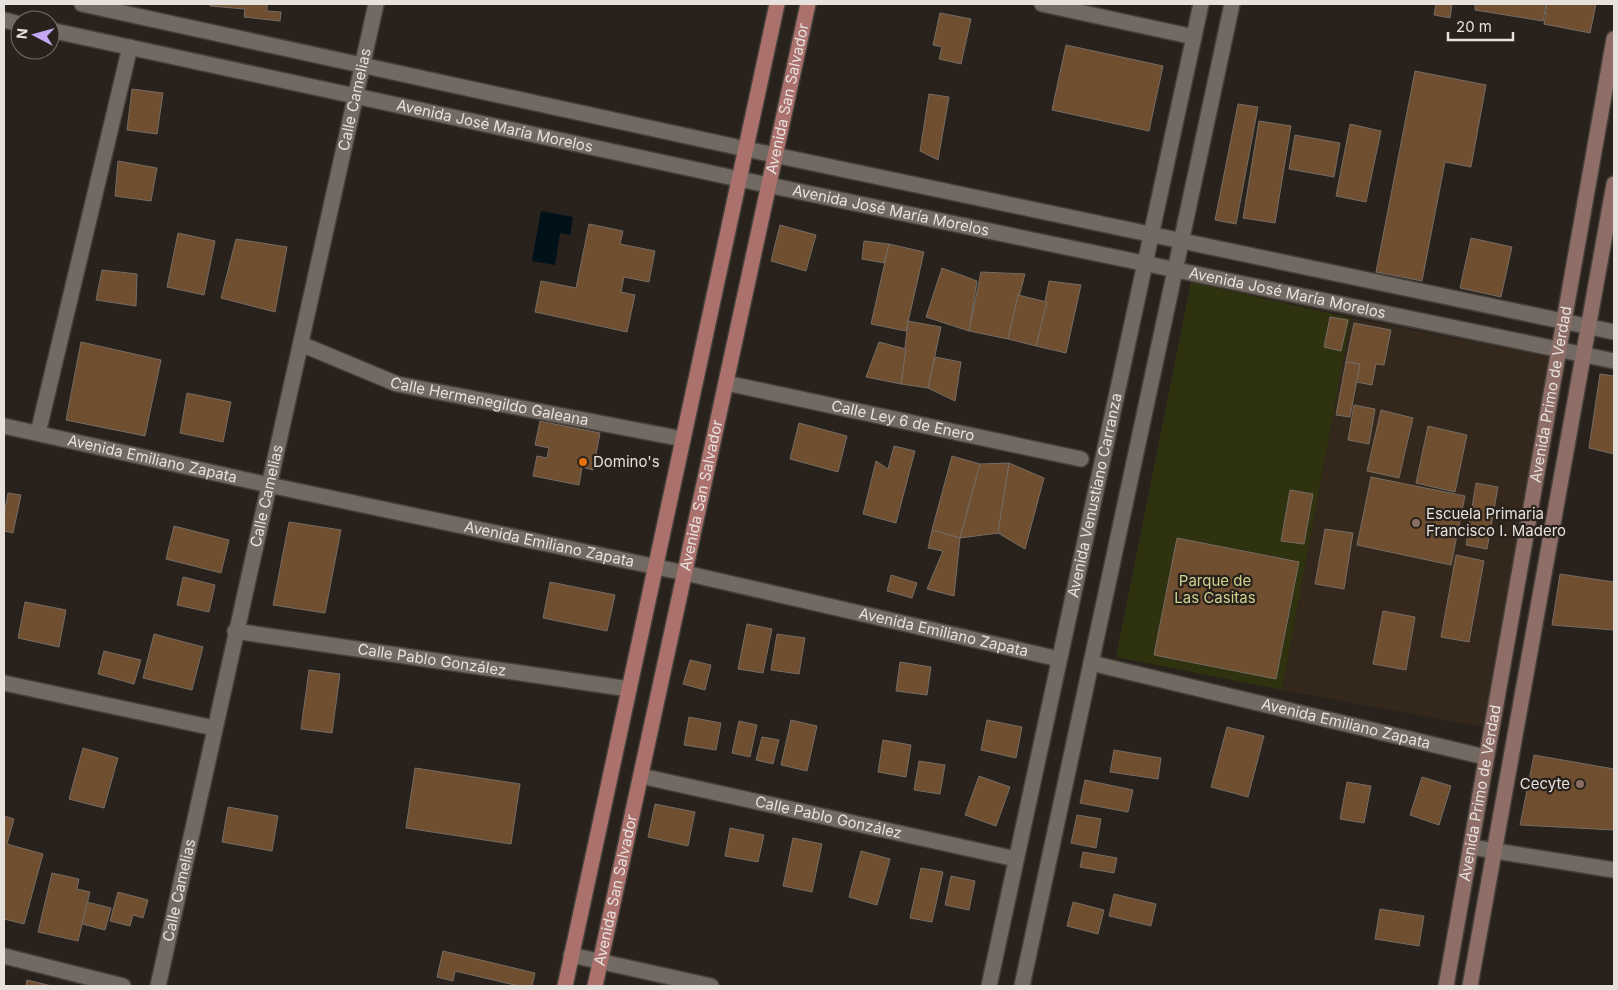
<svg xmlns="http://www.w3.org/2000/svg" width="1618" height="990" viewBox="0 0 1618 990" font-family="Inter,sans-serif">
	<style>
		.built { fill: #34281d }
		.green { fill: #2f320f }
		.water { fill: #001119 }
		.building { fill: #6f4f30; stroke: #756c64 }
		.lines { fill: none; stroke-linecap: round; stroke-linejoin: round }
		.minor-casing { stroke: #453f3a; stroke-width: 18 }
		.tertiary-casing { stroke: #453f3a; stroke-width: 18 }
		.secondary-casing { stroke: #453f3a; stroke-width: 18 }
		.primary-casing { stroke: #453f3a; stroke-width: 18 }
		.minor { stroke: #726a62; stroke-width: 15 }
		.tertiary { stroke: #726a62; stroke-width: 15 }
		.secondary { stroke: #8e6e67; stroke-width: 15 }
		.primary { stroke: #ab716d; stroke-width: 15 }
		.food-dot { fill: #e8710a; stroke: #29221c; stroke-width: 2 }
		.education-dot { fill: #8d6e63; stroke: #29221c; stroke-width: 2 }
		.labels { text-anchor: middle; stroke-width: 4.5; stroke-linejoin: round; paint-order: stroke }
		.street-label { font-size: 15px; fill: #e6e1dd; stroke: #29221c }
		.poi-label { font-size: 15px; fill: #e6e1dd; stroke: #29221c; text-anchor: start }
		.park-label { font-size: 15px; fill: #ccd38d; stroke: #29221c }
	</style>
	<rect width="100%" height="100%" fill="#29221c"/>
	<polygon class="built" points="1351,318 1550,357 1483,727 1282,690"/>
	<polygon class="green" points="1191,282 1351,318 1282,690 1116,657"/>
	<polygon class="water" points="541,211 573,217 570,235 560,233 555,265 532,261"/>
	<g class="building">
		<polygon points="210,4 267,4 267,11 281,12 280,21 244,17 245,9 210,6"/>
		<polygon points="1436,4 1452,4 1450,18 1434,15"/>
		<polygon points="1475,4 1546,4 1543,21 1475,10"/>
		<polygon points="1547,4 1596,4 1590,33 1544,24"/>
		<polygon points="940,13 971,19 961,64 939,59 942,47 933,45"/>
		<polygon points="1066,45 1163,66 1149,131 1052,110"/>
		<polygon points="1415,71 1486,85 1471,167 1445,162 1422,281 1376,272"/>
		<polygon points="132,89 163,93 157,134 127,130"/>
		<polygon points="929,94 949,97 938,160 920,151"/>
		<polygon points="1238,104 1258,107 1236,224 1215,220"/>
		<polygon points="1259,121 1291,126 1275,223 1243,218"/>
		<polygon points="1350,124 1381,131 1366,202 1336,196"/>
		<polygon points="1295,135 1340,143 1334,177 1289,169"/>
		<polygon points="118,161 157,168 151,201 115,196"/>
		<polygon points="589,224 623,231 620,244 655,251 649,282 624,277 621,292 635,295 627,332 535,312 541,281 576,288"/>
		<polygon points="780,225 816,235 806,271 771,261"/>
		<polygon points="178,233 215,241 204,295 167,287"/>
		<polygon points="1471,238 1512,247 1501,297 1460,288"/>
		<polygon points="236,239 287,247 275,312 221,298"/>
		<polygon points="864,241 889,244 884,263 862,259"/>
		<polygon points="889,244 924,252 906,331 871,324"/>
		<polygon points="942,268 977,281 969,331 926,317"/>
		<polygon points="102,270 137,274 136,306 96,300"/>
		<polygon points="981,272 1025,274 1008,339 969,331"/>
		<polygon points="1049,281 1081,285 1066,353 1036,346"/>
		<polygon points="1018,295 1047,302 1036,346 1008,339"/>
		<polygon points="1330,317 1348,320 1341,351 1324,347"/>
		<polygon points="908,321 941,327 928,388 901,384"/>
		<polygon points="1354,323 1391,330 1384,365 1376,364 1372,385 1356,382 1360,364 1346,362"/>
		<polygon points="81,342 161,360 145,436 66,420"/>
		<polygon points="879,342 906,349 901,384 866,377"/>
		<polygon points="935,357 961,362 955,401 928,388"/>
		<polygon points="1346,362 1360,364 1350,417 1336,415"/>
		<polygon points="1600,374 1614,376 1614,454 1589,448"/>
		<polygon points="187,393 231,402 223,442 180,433"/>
		<polygon points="1354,405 1375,409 1369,444 1348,440"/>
		<polygon points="1381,410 1413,418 1399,478 1367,471"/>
		<polygon points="540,421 600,433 593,470 582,467 579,485 533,476 537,456 547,458 549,448 535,445"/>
		<polygon points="799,423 847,436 838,472 790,459"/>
		<polygon points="1428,426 1467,435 1455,492 1416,483"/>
		<polygon points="894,446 915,451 896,523 863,514 876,461 888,469"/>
		<polygon points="952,456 980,464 960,538 932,530"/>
		<polygon points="1009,463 998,533 960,538 980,464"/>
		<polygon points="1009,463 1044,478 1025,549 998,533"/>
		<polygon points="1371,477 1465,496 1451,565 1357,545"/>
		<polygon points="1476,483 1498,487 1487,549 1466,545"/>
		<polygon points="1290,490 1313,494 1304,544 1281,541"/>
		<polygon points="8,493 21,495 13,533 4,531 4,515"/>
		<polygon points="289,522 341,530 325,613 273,605"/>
		<polygon points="174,526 229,540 221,573 166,559"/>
		<polygon points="1325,529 1353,533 1344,589 1315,584"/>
		<polygon points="932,530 960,538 954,596 927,589 943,551 928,548"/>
		<polygon points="1177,538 1299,562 1276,679 1154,655"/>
		<polygon points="1456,555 1484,561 1469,642 1441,637"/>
		<polygon points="1560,574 1614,582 1614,630 1552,625"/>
		<polygon points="891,575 917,583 912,598 887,591"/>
		<polygon points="183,577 215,585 209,612 177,605"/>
		<polygon points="550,582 615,595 607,631 543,618"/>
		<polygon points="25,602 66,610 59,647 18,638"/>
		<polygon points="1383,611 1415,617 1406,670 1373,664"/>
		<polygon points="747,624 772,629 763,673 738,669"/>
		<polygon points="154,634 203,647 192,690 143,678"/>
		<polygon points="777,634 805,638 799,674 771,670"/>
		<polygon points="104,651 141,660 134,684 98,674"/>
		<polygon points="690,660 711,665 705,690 683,684"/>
		<polygon points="900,662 931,667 927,695 896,691"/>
		<polygon points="309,670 340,674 332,733 301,729"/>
		<polygon points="689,717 721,723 716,750 684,745"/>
		<polygon points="791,720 817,726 807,771 781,765"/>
		<polygon points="987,720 1022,727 1016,758 981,750"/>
		<polygon points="739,721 757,725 750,757 732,753"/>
		<polygon points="1227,727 1264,736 1248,797 1211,787"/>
		<polygon points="762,737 779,740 773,764 756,760"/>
		<polygon points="883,740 911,745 906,777 878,772"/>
		<polygon points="83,748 118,758 104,808 69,799"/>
		<polygon points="1114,750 1161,758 1158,779 1110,772"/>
		<polygon points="1534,755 1614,769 1614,830 1520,825"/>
		<polygon points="919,761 945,765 940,794 914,790"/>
		<polygon points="415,768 520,784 511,844 406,828"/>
		<polygon points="979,776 1010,787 996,826 965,815"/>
		<polygon points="1422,777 1451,786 1439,825 1410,815"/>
		<polygon points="1085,780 1133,790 1128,812 1080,803"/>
		<polygon points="1347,782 1371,786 1364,823 1340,819"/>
		<polygon points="655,804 695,812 688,846 648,837"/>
		<polygon points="228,807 278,816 272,851 222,842"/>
		<polygon points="1077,815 1101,819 1096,848 1071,843"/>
		<polygon points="4,816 14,819 7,844 43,854 24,924 4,919"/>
		<polygon points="730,828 764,835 758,862 725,856"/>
		<polygon points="793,838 822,844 812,892 783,886"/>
		<polygon points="861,851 890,859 877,905 849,897"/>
		<polygon points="1083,852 1117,858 1114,873 1080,867"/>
		<polygon points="921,868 943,872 932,922 910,918"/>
		<polygon points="52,873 79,879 77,889 90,892 78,941 38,932"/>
		<polygon points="951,876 975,881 969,910 945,905"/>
		<polygon points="118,892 148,900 143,918 133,915 130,926 110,921"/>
		<polygon points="1114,894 1156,904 1151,926 1109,916"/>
		<polygon points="87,902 111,908 105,930 82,924"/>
		<polygon points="1073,902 1104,910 1098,934 1067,926"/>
		<polygon points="1380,909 1424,916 1419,946 1375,939"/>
		<polygon points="443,951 535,973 532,986 519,986 455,971 453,981 437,977"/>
		<polygon points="27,980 52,986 26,986"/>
	</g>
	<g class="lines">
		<g class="minor-casing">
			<g id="minor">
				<polyline points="1042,4 1194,37"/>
				<path id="s1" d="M 301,344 L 397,384 L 683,439"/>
				<path id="s2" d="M 726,383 L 1081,459"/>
				<path id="s3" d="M 4,426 L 269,485 L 685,573 L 1059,659"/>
				<polyline points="38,433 130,47"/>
				<path id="s4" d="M 235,631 L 629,689"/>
				<path id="s5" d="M 1091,663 L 1485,757"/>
				<polyline points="4,683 214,728"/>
				<path id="s6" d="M 641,776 L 1016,859"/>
				<polyline points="1471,847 1614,870"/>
				<polyline points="571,955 711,986"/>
				<polyline points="4,956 123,986"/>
				<path id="s7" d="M 158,986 L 376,4"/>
			</g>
		</g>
		<g class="tertiary-casing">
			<g id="tertiary">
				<polyline points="82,4 746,149 1614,332"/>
				<polyline points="4,20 20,24"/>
				<path id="s8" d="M 50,30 L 739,179 L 1614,361"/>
				<path id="s9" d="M 989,986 L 1201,4"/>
				<polyline points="1022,986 1232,4"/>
			</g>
		</g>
		<g class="secondary-casing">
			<g id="secondary">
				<path id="s10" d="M 1446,986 L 1614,39"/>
				<polyline points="1470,986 1614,184"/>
			</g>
		</g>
		<g class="primary-casing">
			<g id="primary">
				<polyline points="565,986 777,4"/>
				<path id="s11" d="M 595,986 L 808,4"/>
			</g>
		</g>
		<use href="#minor" class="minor"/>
		<use href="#tertiary" class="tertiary"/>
		<use href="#secondary" class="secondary"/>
		<use href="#primary" class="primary"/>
	</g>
	<circle class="food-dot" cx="583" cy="462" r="5"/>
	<g class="education-dot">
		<circle cx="1416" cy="523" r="5"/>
		<circle cx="1580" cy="784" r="5"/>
	</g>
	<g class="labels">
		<g class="street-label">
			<text dy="5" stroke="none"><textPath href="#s11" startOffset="908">Avenida San Salvador</textPath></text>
			<text dy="5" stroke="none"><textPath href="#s7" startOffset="908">Calle Camelias</textPath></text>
			<text dy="5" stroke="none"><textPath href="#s8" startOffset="455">Avenida José María Morelos</textPath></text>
			<text dy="5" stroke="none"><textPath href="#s8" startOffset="860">Avenida José María Morelos</textPath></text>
			<text dy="5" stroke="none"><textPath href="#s8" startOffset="1265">Avenida José María Morelos</textPath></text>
			<text dy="5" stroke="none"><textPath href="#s10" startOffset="601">Avenida Primo de Verdad</textPath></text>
			<text dy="5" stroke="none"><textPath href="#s1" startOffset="198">Calle Hermenegildo Galeana</textPath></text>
			<text dy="5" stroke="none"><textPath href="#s2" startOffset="181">Calle Ley 6 de Enero</textPath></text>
			<text dy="5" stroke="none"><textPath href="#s3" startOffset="152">Avenida Emiliano Zapata</textPath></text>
			<text dy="5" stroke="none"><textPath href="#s7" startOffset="502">Calle Camelias</textPath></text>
			<text dy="5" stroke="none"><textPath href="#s11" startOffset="502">Avenida San Salvador</textPath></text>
			<text dy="5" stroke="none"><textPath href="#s9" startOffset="502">Avenida Venustiano Carranza</textPath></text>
			<text dy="5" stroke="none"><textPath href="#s3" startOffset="558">Avenida Emiliano Zapata</textPath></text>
			<text dy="5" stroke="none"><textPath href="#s3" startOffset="962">Avenida Emiliano Zapata</textPath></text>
			<text dy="5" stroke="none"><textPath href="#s4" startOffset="199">Calle Pablo González</textPath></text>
			<text dy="5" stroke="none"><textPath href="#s5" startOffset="262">Avenida Emiliano Zapata</textPath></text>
			<text dy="5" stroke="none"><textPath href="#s10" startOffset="196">Avenida Primo de Verdad</textPath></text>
			<text dy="5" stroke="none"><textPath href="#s6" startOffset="192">Calle Pablo González</textPath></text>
			<text dy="5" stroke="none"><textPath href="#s7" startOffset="98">Calle Camelias</textPath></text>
			<text dy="5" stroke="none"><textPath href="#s11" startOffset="98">Avenida San Salvador</textPath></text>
		</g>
		<g class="poi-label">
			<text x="593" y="467">Domino's</text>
			<text x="1426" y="519">Escuela Primaria<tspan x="1426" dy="17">Francisco I. Madero</tspan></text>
			<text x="1570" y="789" text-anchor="end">Cecyte</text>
		</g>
		<g class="park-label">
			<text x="1215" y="586">Parque de<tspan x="1215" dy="17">Las Casitas</tspan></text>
		</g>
	</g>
	<rect width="1618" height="990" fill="none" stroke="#e6e1dd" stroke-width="10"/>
	<g transform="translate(35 35) rotate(276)"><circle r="24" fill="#29221c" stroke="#756e69"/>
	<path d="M0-4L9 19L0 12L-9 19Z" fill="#c3a7f2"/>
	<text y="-8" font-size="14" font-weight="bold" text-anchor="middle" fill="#e6e1dd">N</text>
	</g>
	<path d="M1448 32v8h65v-8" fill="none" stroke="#e6e1dd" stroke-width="2.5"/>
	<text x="1456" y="32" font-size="15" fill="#e6e1dd" stroke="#29221c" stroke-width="4" paint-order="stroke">20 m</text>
</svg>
